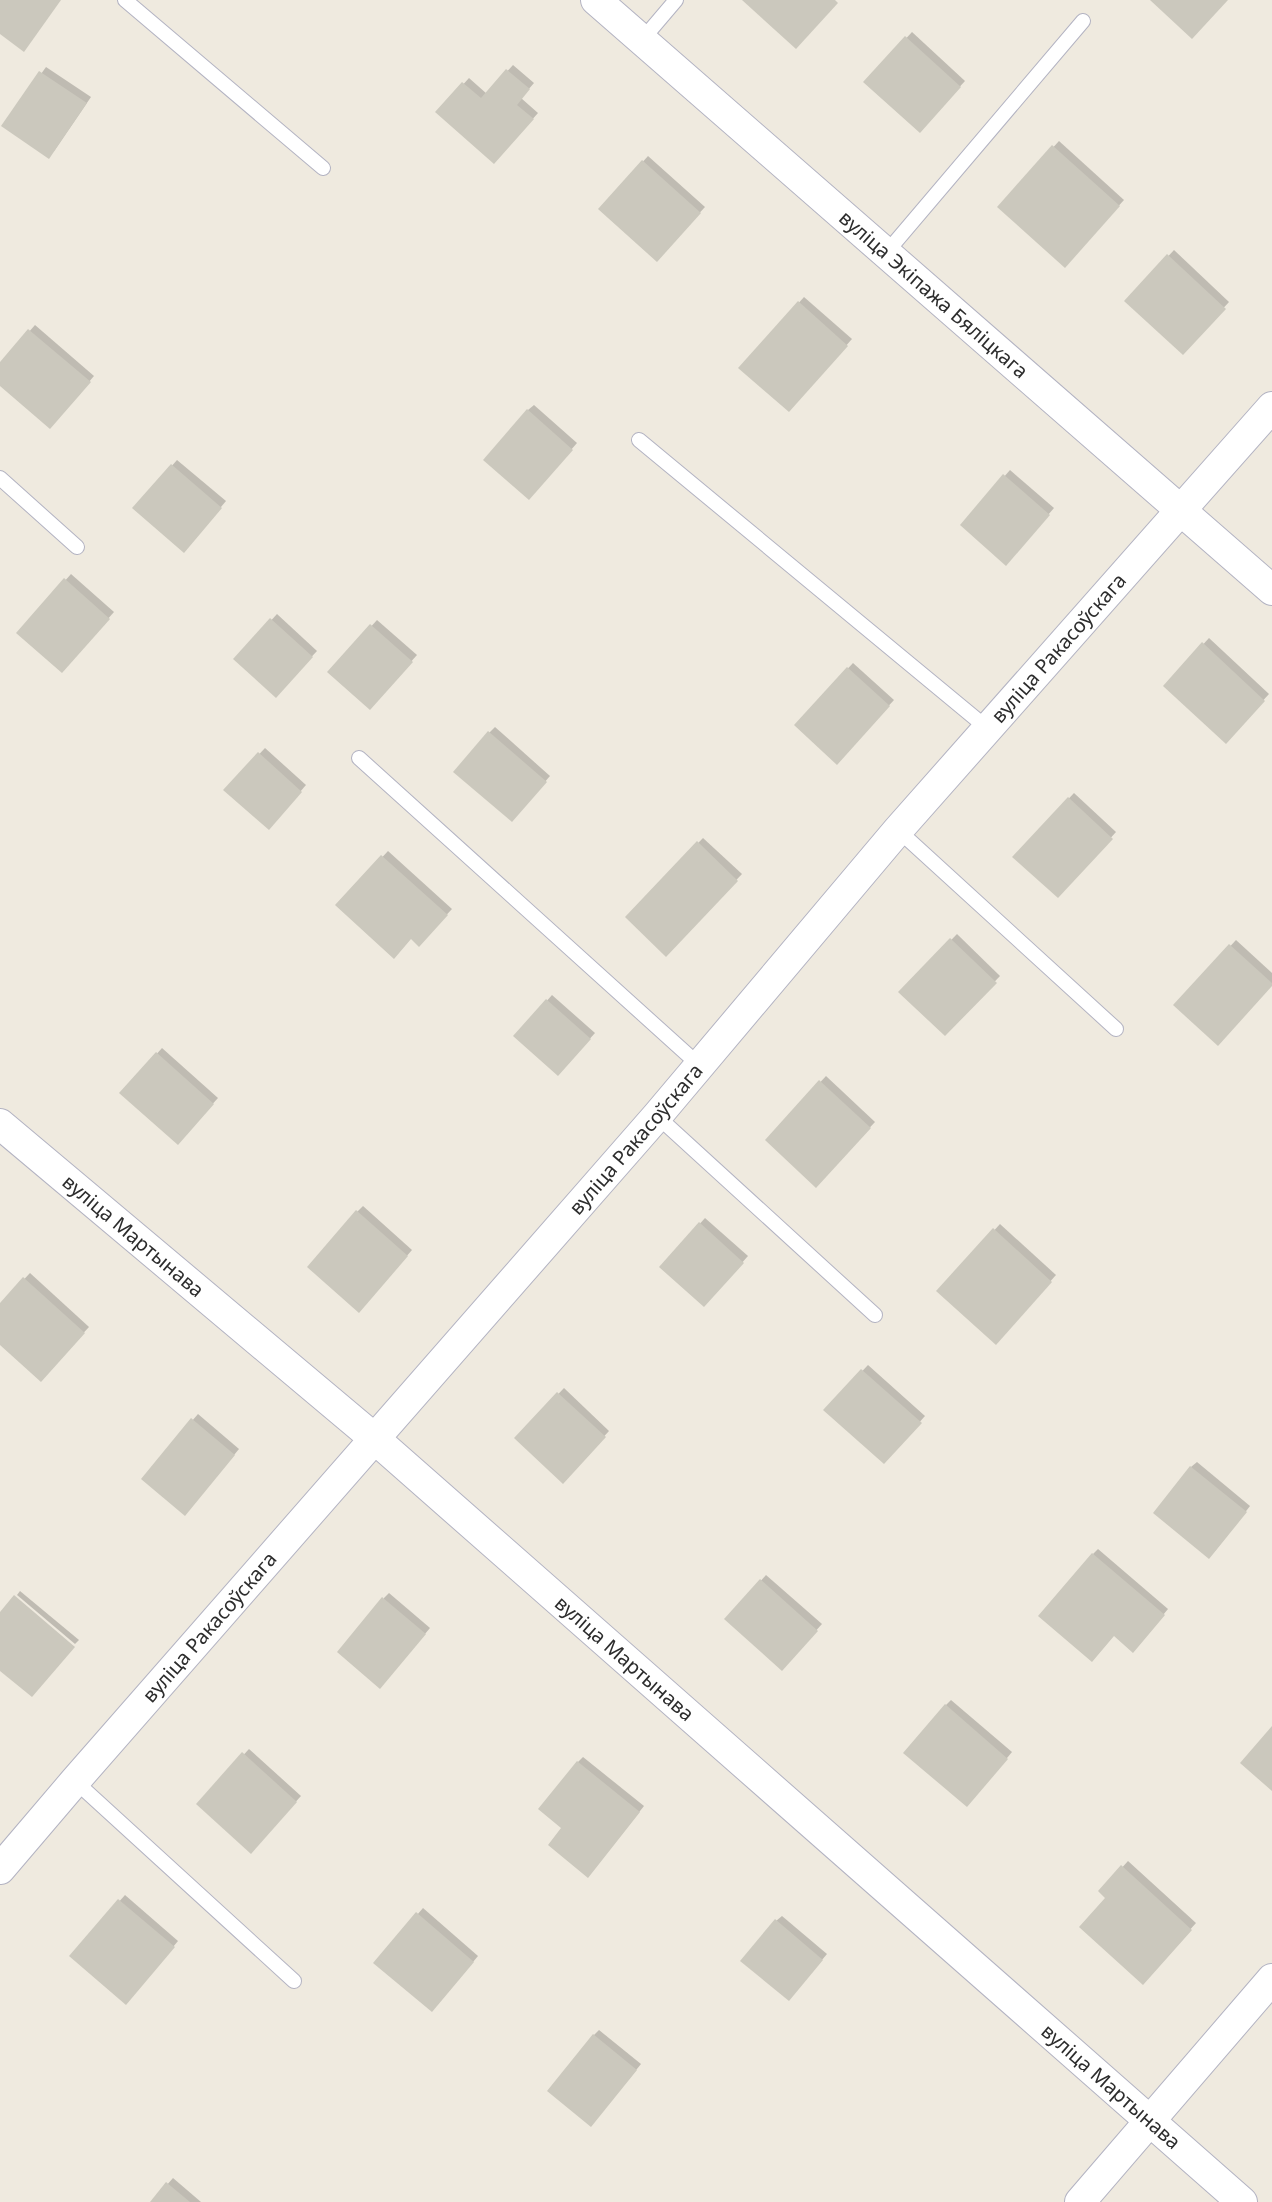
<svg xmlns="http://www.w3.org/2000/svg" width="1272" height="2202" viewBox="0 0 1272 2202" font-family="'Noto Sans',sans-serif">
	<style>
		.shadow { fill: #0003 }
		.building { fill: #cbc8bd }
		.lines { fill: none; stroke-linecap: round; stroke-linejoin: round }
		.service-casing { stroke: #b3b3c2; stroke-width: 16 }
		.minor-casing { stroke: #b3b3c2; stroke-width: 32 }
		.service { stroke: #fff; stroke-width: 14 }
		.minor { stroke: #fff; stroke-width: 30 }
		.labels { text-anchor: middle; stroke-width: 6; stroke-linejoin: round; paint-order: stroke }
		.street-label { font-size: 20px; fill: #2d2d2d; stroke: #fff }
	</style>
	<rect width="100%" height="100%" fill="#efeadf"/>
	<g class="shadow">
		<polygon points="912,32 965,81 920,130 866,82"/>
		<polygon points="513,65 534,83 521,98 538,113 499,157 438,112 469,78 487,94"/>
		<polygon points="46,67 91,97 54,151 4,126"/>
		<polygon points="1059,141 1124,200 1065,265 1000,206"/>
		<polygon points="648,156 705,207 657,259 601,209"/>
		<polygon points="1174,250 1229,302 1183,352 1127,301"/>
		<polygon points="804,297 852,339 794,404 741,368"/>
		<polygon points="35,325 94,376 55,421 0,384 0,365"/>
		<polygon points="534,405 577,443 534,492 528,410"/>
		<polygon points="177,460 226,501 189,545 135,508"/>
		<polygon points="1010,470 1054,508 1011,558 962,525"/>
		<polygon points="71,574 114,612 67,665 19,633"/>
		<polygon points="277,614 317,651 276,695 236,659"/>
		<polygon points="377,620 417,655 370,707 330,672"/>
		<polygon points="1209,638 1269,694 1226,741 1165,686"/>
		<polygon points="853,663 894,700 837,762 796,725"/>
		<polygon points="495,727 550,776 517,814 489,733"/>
		<polygon points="265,748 306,785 274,822 226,790"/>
		<polygon points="1074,793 1116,832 1058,896 1015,856"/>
		<polygon points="703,838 742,874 666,954 627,917"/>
		<polygon points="388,851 452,909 419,944 412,937 338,905"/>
		<polygon points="957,934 1000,976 945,1034 901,992"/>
		<polygon points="1236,940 1272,973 1272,984 1176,1005"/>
		<polygon points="552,995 595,1033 558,1074 516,1036"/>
		<polygon points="162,1048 218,1098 178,1142 122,1093"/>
		<polygon points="826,1076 875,1122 816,1185 767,1140"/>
		<polygon points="363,1206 412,1250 364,1305 357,1212"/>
		<polygon points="705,1218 748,1256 704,1305 661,1267"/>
		<polygon points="1000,1224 1056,1275 996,1342 939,1291"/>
		<polygon points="30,1273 89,1327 40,1379 0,1342 0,1305"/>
		<polygon points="868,1365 925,1416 884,1462 826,1410"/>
		<polygon points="564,1388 609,1431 563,1481 517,1438"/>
		<polygon points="198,1414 239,1449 190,1508 143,1478"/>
		<polygon points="1197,1462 1250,1506 1215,1551 1191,1467"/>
		<polygon points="1098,1549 1168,1609 1138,1645 1093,1554"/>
		<polygon points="766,1575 822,1624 781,1669 727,1619"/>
		<polygon points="20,1591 79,1640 75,1644 17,1595"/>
		<polygon points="389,1593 430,1628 385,1681 384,1598"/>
		<polygon points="951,1700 1012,1752 972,1800 946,1705"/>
		<polygon points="249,1749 301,1796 251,1851 198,1804"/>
		<polygon points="583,1757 644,1806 593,1870 564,1827 578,1762"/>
		<polygon points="1128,1861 1196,1923 1142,1983 1108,1897 1101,1891"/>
		<polygon points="125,1895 178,1941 131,1997 71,1956"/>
		<polygon points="423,1908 478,1956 437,2005 376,1963"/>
		<polygon points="782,1916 827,1954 794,1993 776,1921"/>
		<polygon points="599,2030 641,2064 596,2119 594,2035"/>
		<polygon points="173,2178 201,2202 152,2202"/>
	</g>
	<g class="building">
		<polygon points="0,0 61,0 24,52 0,34"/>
		<polygon points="742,0 835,0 838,3 796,49"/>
		<polygon points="1150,0 1228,0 1192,39"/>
		<polygon points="905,36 961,87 920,133 863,82"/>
		<polygon points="506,69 530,89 517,105 534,119 494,164 435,112 462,82 481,98"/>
		<polygon points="39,71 87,103 49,159 1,126"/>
		<polygon points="1052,145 1120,206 1065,268 997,207"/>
		<polygon points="642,160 701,213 657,262 598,209"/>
		<polygon points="1167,254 1226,309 1183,355 1124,301"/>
		<polygon points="798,301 848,346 789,412 738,368"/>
		<polygon points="28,329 91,382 50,429 0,386 0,362"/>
		<polygon points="527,409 573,450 529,500 483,460"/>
		<polygon points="171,464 222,508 184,553 132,508"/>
		<polygon points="1003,474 1050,515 1006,566 960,525"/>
		<polygon points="64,578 110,619 62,673 16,633"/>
		<polygon points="270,618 313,657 276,698 233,659"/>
		<polygon points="370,624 413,662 370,710 327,672"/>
		<polygon points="1202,642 1265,701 1226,744 1163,686"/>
		<polygon points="847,667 890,706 837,765 794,725"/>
		<polygon points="488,731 547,782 512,822 453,772"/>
		<polygon points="258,752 302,792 269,830 223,790"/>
		<polygon points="1068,797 1113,839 1058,898 1012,857"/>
		<polygon points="697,841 738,881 666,957 625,917"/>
		<polygon points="381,855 448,915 419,947 411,939 394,959 335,905"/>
		<polygon points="950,938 997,983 945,1036 898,992"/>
		<polygon points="1229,944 1272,983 1272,986 1218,1046 1173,1005"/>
		<polygon points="546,999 591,1039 558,1076 513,1036"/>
		<polygon points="156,1052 214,1104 178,1145 119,1093"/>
		<polygon points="819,1080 871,1128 816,1188 765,1140"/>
		<polygon points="356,1210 408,1256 359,1313 307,1267"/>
		<polygon points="699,1222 744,1263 704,1307 659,1267"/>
		<polygon points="993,1228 1052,1282 996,1345 936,1291"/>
		<polygon points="23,1277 85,1333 41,1382 0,1345 0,1303"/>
		<polygon points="861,1369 922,1423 884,1464 823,1410"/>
		<polygon points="557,1392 606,1437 563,1484 514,1438"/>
		<polygon points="191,1418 235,1455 185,1516 141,1479"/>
		<polygon points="1190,1466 1247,1512 1209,1559 1153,1513"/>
		<polygon points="1092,1553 1165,1615 1133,1653 1114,1636 1092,1662 1038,1616"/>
		<polygon points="760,1579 818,1631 782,1671 724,1619"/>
		<polygon points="14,1595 75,1647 32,1697 0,1671 0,1612"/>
		<polygon points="382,1597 426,1634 380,1689 337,1652"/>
		<polygon points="945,1704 1008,1759 967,1807 903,1753"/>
		<polygon points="1272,1726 1272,1791 1240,1763"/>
		<polygon points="242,1752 297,1802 251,1854 196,1804"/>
		<polygon points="577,1761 640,1812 588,1878 548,1845 561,1828 538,1809"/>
		<polygon points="1121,1865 1192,1930 1143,1985 1079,1927 1105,1898 1098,1891"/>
		<polygon points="118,1899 175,1947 126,2005 69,1956"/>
		<polygon points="416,1912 474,1962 432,2012 373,1963"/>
		<polygon points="775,1919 823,1960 789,2001 740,1961"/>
		<polygon points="593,2034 637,2070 591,2127 547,2091"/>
		<polygon points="166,2182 190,2202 150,2202"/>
	</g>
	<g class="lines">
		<g class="service-casing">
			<g id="service">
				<polyline points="125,0 323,168"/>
				<polyline points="642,40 676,0"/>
				<polyline points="886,253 1083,21"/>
				<polyline points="639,440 987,728"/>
				<polyline points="0,478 77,547"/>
				<polyline points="359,758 699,1065"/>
				<polyline points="898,830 1116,1029"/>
				<polyline points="657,1116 875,1315"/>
				<polyline points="75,1781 294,1981"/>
			</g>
		</g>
		<g class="minor-casing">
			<g id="minor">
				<path id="s1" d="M 596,0 L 1272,590"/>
				<path id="s2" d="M 0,1124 L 375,1439 L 1242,2202"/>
				<path id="s3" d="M 0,1869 L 75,1781 L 657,1116 L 898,830 L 1272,407"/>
				<polyline points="1080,2202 1272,1979"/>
			</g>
		</g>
		<use href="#service" class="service"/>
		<use href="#minor" class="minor"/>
	</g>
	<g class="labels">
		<g class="street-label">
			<text dy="7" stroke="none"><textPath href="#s1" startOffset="448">вуліца Экіпажа Бяліцкага</textPath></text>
			<text dy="7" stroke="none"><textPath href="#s3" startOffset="1616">вуліца Ракасоўскага</textPath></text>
			<text dy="7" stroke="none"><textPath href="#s3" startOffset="968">вуліца Ракасоўскага</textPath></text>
			<text dy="7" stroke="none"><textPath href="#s2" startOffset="174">вуліца Мартынава</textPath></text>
			<text dy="7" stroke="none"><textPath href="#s3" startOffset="320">вуліца Ракасоўскага</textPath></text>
			<text dy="7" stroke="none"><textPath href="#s2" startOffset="822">вуліца Мартынава</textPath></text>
			<text dy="7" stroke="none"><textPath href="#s2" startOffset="1470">вуліца Мартынава</textPath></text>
		</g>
	</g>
</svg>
